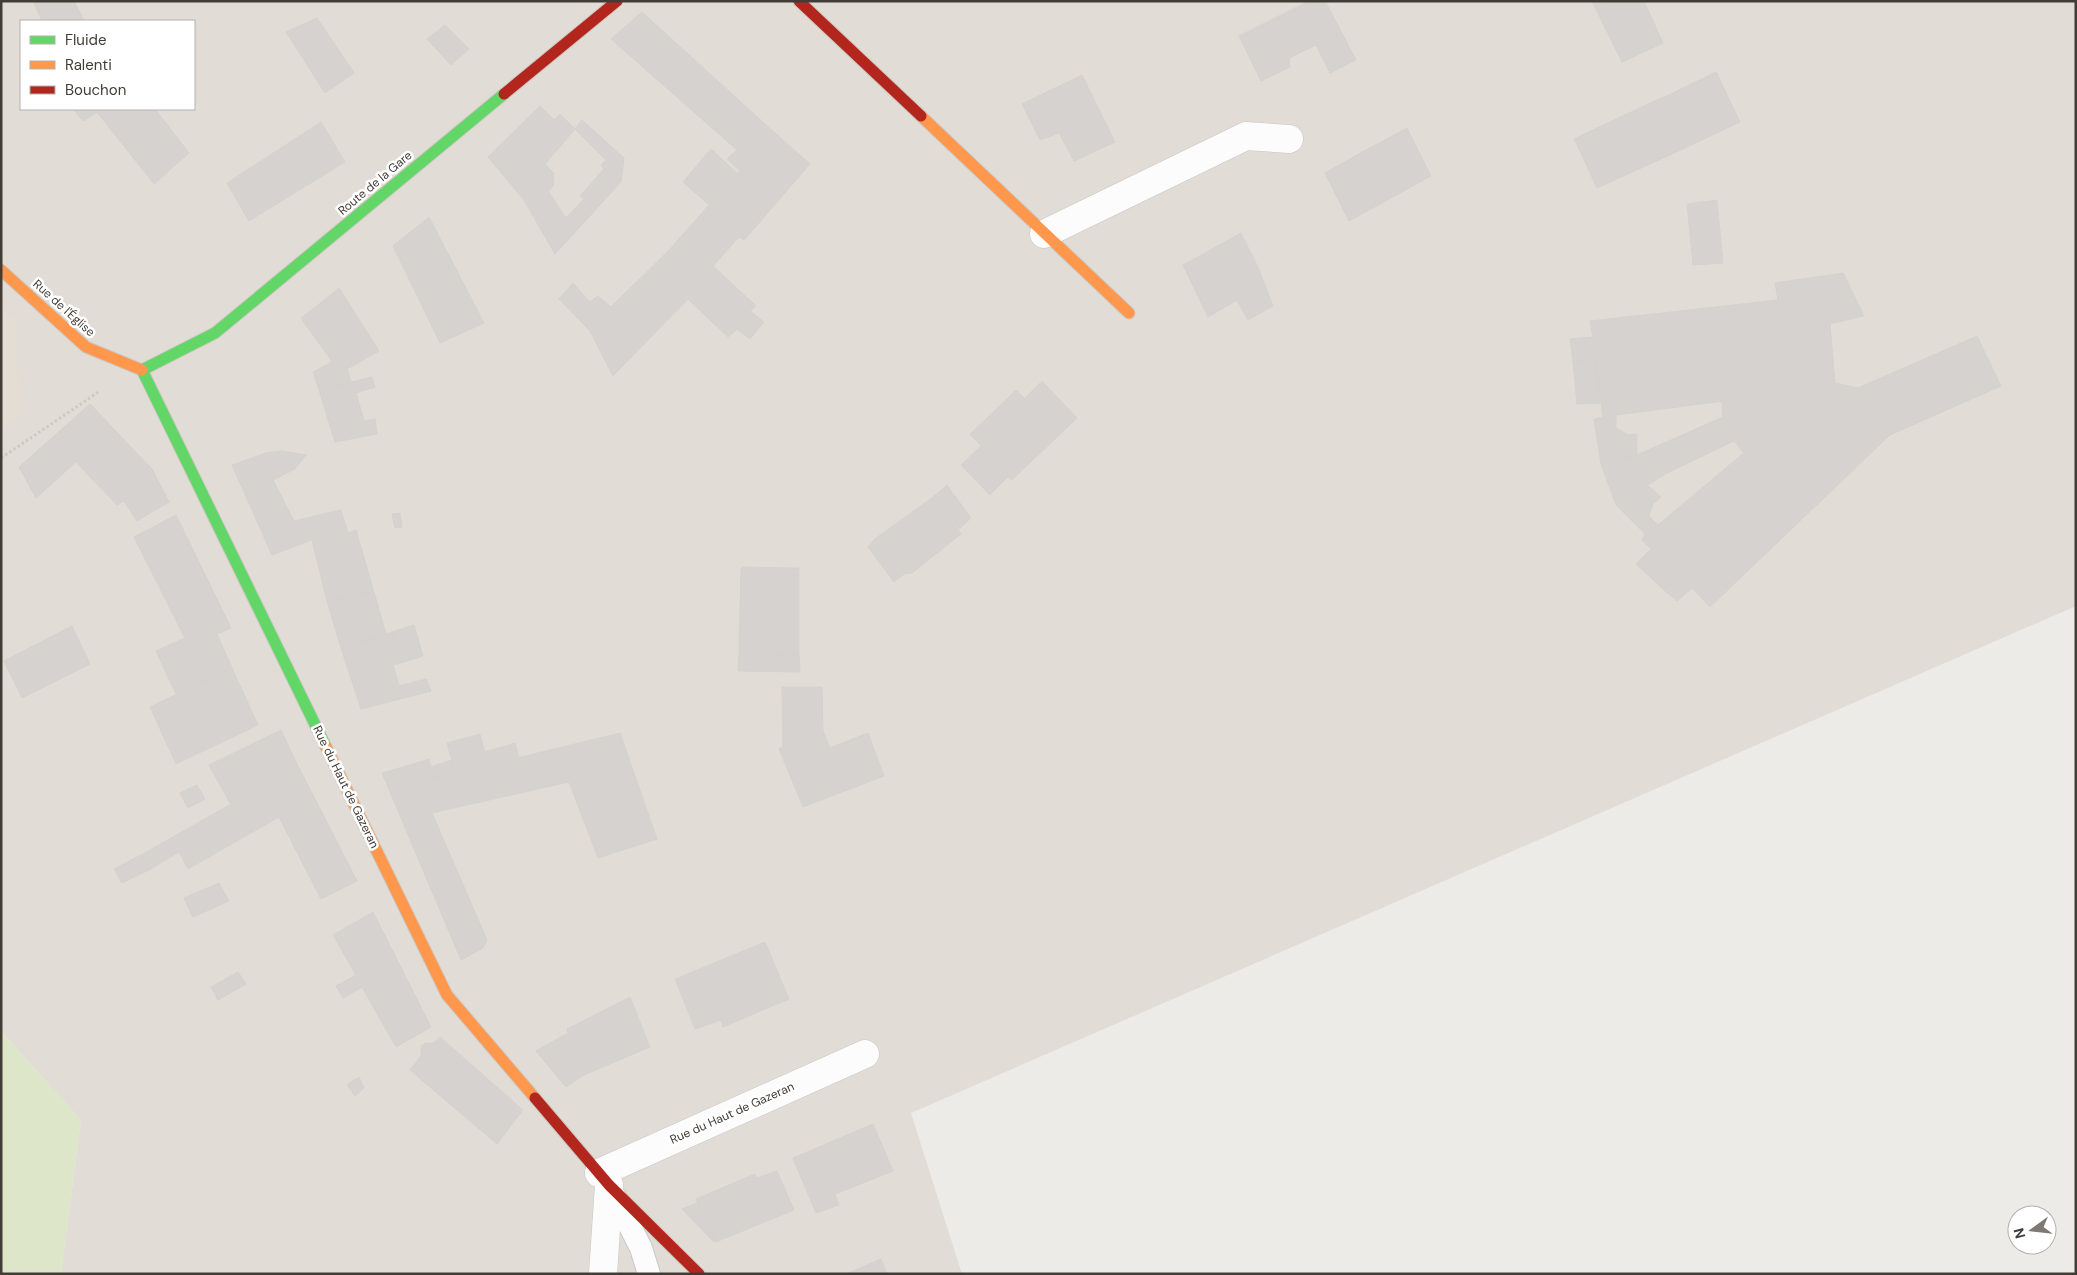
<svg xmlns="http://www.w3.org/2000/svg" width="2077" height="1275" viewBox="0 0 2077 1275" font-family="'DM Sans',sans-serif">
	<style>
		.residential { fill: #e1dcd6; fill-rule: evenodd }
		.education { fill: #e3ddd4 }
		.green { fill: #dee6ca }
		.building { fill: #d5d2cf; stroke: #d5d2ce }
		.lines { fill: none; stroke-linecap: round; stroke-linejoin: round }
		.lane-casing { stroke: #cac7c4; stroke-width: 24 }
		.street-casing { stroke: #cac7c4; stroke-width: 29 }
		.fast-casing { stroke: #ccc7c0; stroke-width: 13 }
		.slow-casing { stroke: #ccc7c0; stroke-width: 13 }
		.jam-casing { stroke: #ccc7c0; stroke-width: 13 }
		.path { stroke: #cccac6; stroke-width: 3; stroke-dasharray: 2.5 2.5; stroke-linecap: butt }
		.lane { stroke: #fcfcfc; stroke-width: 22 }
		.street { stroke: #fcfcfc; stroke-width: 28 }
		.fast { stroke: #63d668; stroke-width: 11 }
		.slow { stroke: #ff974d; stroke-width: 11 }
		.jam { stroke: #b3261e; stroke-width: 11 }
		.labels { text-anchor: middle; stroke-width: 5; stroke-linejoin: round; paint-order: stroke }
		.street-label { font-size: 12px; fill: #423c36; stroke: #fff }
	</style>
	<rect width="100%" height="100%" fill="#edebe8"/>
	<path class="residential" d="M 1,1 L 2076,1 L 2076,606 L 911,1113 L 962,1274 L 61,1274 L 81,1120 L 1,1031 ZM 21,21 L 194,21 L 194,109 L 21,109 Z"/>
	<polygon class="education" points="1,307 15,320 17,368 23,412 1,429"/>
	<polygon class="green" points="1,1031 81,1120 61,1274 1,1274"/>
	<g class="building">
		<polygon points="33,1 74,1 84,21 42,21"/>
		<polygon points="1309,1 1325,1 1356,60 1330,73 1316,45 1289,58 1290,67 1261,81 1239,36"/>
		<polygon points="1592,1 1606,1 1633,57 1622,62"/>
		<polygon points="1606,1 1644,1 1663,43 1633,57"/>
		<polygon points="642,12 775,133 740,171 727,159 737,150 611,39"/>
		<polygon points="317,18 354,73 325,93 286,32"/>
		<polygon points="445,25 469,49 451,65 427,39"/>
		<polygon points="1716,72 1740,122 1672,154 1654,117 1678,105 1671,94"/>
		<polygon points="1082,75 1115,142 1074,161 1059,133 1040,140 1022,104"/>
		<polygon points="1671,94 1678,105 1654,117 1648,104"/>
		<polygon points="1648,104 1654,117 1581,153 1574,139"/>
		<polygon points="540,106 554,120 560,114 575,129 545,164 554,173 553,186 548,191 566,218 584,199 580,196 604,169 621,182 555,254 524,200 488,157"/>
		<polygon points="73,109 155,109 189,153 154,184 97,112 83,121"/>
		<polygon points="1654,117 1672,154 1597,188 1581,153"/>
		<polygon points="582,120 624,158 621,182 604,169 601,165 606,160 575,129"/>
		<polygon points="321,122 345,162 249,221 227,183"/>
		<polygon points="1407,128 1431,176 1349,221 1325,173 1362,152 1365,160 1387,148 1383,141"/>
		<polygon points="775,133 810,164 746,238 709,205"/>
		<polygon points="1383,141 1387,148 1365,160 1362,152"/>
		<polygon points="711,149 738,174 709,205 683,182"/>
		<polygon points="1717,200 1723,263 1693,265 1687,204"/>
		<polygon points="709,205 746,238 744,240 739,237 713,266 756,306 750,311 764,322 750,339 737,329 728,337 688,299 613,376 590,331 559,299 573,283 590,302 598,296 611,307 671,248"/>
		<polygon points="429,217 484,323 440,343 393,246"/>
		<polygon points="1241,233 1258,267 1273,306 1248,320 1237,300 1208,317 1183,265"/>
		<polygon points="1843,273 1864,316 1830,324 1835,383 1858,388 1977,336 2001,386 1890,435 1710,607 1692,588 1677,601 1664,590 1681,577 1642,540 1645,534 1616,505 1647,485 1661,497 1653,504 1649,516 1658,525 1753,445 1732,400 1616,415 1616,428 1628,435 1637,434 1637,455 1601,464 1594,419 1603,417 1595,359 1573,362 1570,339 1593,337 1590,321 1778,300 1775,283"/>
		<polygon points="339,288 379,351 347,369 351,382 319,390 313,372 342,357 313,309"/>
		<polygon points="313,309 342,357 333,363 301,318"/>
		<polygon points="1595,359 1600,403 1577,404 1573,362"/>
		<polygon points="372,377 375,387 356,393 364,421 375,419 377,434 335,442 319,390"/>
		<polygon points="1042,381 1077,418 1012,480 1008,477 990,495 961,465 981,446 970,434 1004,402 1012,411"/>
		<polygon points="1016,390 1024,398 1012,411 1004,402"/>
		<polygon points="1732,400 1753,445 1743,452 1734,441 1667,473 1616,505 1601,464 1637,455 1723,417 1722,402"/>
		<polygon points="90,404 152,469 169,502 137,521 124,501 117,505 76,462 36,498 19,467 53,437 58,441 67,432 63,428"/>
		<polygon points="63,428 67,432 58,441 53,437"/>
		<polygon points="282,451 306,455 295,469 273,480 294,521 341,510 348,533 356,530 374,592 327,601 312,540 272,555 232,465 266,453"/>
		<polygon points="947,485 971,518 959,529 933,497"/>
		<polygon points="933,497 961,534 912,573 904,574 894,582 868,547 876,538"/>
		<polygon points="400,513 402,527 395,528 392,514"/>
		<polygon points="176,515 231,628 189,646 134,537"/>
		<polygon points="1651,549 1681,577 1664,590 1636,564"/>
		<polygon points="743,567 790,568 790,575 799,575 799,655 739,654 741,569"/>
		<rect x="790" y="568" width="9" height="7"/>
		<polygon points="374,592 386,634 341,648 327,601"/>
		<polygon points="414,625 423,656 401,663 392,632"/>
		<polygon points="72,626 90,664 22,698 4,661"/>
		<polygon points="392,632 401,663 393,665 399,686 426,679 431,691 361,709 341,648"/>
		<polygon points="217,634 232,668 176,694 156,651 185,638 189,646"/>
		<polygon points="739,654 799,655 800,672 738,671"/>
		<polygon points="232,668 258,725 176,764 150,707"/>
		<polygon points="782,687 822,687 823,731 830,748 868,733 884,776 803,807 779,749 783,746"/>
		<polygon points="281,730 298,766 230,803 209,765"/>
		<polygon points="620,733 657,839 598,858 569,782 432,813 487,940 483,948 461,960 382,773 413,764 419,781 455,773 447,743 480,734 488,765"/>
		<polygon points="515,743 519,758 506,760 502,747"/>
		<polygon points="502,747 506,760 488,765 484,752"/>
		<polygon points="429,759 431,767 436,765 439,777 419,781 413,764"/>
		<polygon points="452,760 455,773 439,777 436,765"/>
		<polygon points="298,766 314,797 188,869 179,852 149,870 141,855"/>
		<polygon points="197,785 205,799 188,808 180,793"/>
		<polygon points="314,797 357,881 321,899 279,817"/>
		<polygon points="141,855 149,870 122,883 114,869"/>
		<polygon points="219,883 229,901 193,917 184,898"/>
		<polygon points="373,912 431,1027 396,1047 362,987 343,998 336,986 356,975 333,935"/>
		<polygon points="765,942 789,999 723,1027 721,1020 695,1029 675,979"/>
		<polygon points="238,972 246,984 218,1000 211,987"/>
		<polygon points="630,997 650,1047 584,1075 566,1087 536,1051 568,1033 567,1029"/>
		<polygon points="440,1037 523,1110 497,1144 410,1070 421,1056 421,1046 426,1043 434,1043"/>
		<polygon points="359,1077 364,1088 355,1096 347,1085"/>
		<polygon points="873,1124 893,1171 835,1194 839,1205 816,1213 793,1158"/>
		<polygon points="777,1171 794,1210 716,1242 696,1199 755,1174 757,1178"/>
		<polygon points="697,1203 702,1211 716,1242 714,1242 682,1209"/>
		<polygon points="881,1259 887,1274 846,1274"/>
	</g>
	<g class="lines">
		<g class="lane-casing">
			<polyline id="lane" points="615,1197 641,1248 649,1274"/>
		</g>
		<g class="street-casing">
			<g id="street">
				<polyline points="1044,234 1246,136 1289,139"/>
				<polyline points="599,1173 865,1054"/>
				<polyline points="603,1274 609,1185"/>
			</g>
		</g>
		<g class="fast-casing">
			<g id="fast">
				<polyline points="142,370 326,747"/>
				<polyline points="142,370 215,333 504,94"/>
			</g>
		</g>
		<g class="slow-casing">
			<g id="slow">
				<polyline points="921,116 1129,313"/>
				<polyline points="1,270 86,347 142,370"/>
				<polyline points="326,747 447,995 535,1098"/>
			</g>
		</g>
		<g class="jam-casing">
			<g id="jam">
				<polyline points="799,1 921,116"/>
				<polyline points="504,94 617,1"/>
				<polyline points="535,1098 609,1185 699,1274"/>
			</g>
		</g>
		<polyline class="path" points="1,458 100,391"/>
		<use href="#lane" class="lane"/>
		<use href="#street" class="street"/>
		<use href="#fast" class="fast"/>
		<use href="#slow" class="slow"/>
		<use href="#jam" class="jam"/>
	</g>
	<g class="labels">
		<g class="street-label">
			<text transform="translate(375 183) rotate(-40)" y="4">Route de la Gare</text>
			<text transform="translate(64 308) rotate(42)" y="4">Rue de l'Église</text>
			<text transform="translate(346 787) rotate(64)" y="4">Rue du Haut de Gazeran</text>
			<text transform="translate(732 1113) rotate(-24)" y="4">Rue du Haut de Gazeran</text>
		</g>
	</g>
	<rect width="2077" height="1275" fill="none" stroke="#423c36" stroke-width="5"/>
	<rect x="20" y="20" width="175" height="90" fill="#ffffff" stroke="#b3b1af"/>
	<rect x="30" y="36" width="25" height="8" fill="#63d668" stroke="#b3b1af"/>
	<text x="65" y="45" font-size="15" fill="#423c36">Fluide</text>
	<rect x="30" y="61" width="25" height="8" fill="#ff974d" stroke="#b3b1af"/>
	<text x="65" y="70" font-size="15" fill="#423c36">Ralenti</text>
	<rect x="30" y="86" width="25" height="8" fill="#b3261e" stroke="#b3b1af"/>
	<text x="65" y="95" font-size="15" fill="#423c36">Bouchon</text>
	<g transform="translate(2032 1230) rotate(255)"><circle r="24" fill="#ffffff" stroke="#b3b1af"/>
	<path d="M0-4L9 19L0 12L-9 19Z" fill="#7e7974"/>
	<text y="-8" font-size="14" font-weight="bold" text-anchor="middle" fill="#423c36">N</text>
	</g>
</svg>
